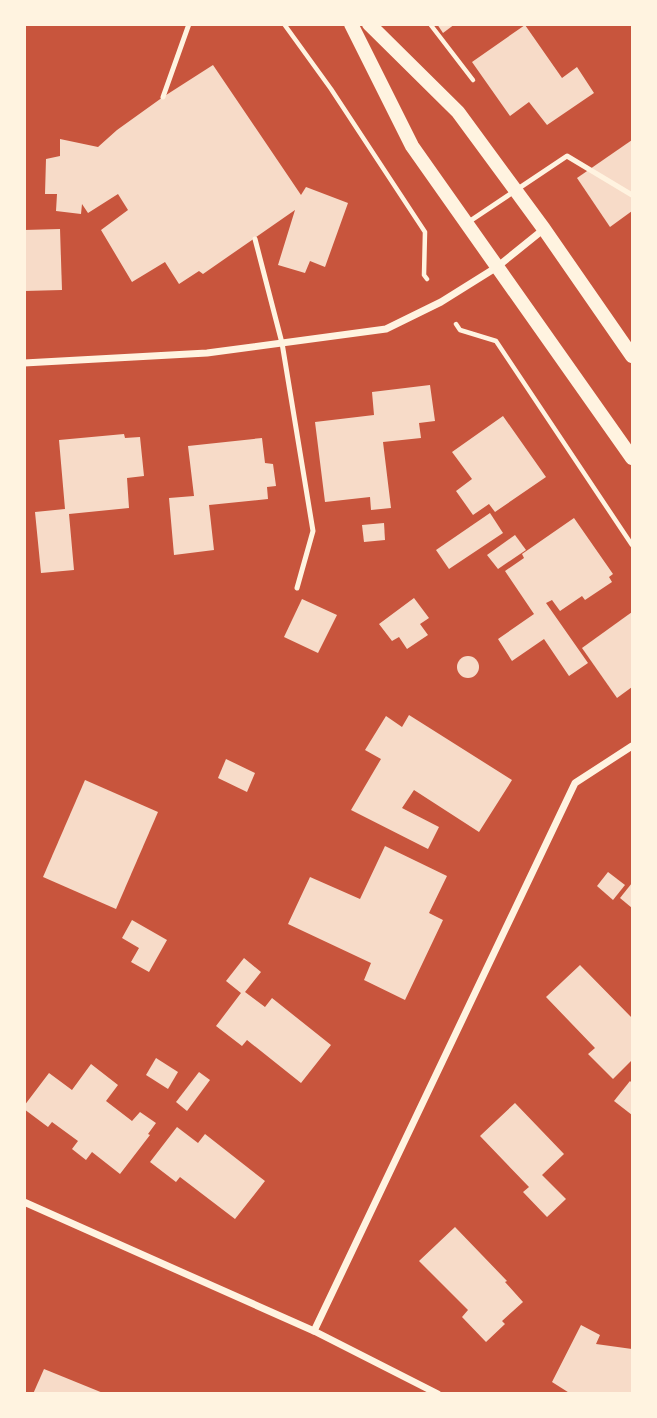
<svg xmlns="http://www.w3.org/2000/svg" width="657" height="1418" viewBox="0 0 657 1418" font-family="'DM Sans',sans-serif">
	<style>
		.building { fill: #f7dbc8 }
		.lines { fill: none; stroke-linecap: round; stroke-linejoin: round }
		.path { stroke: #fff3e0; stroke-width: 4.5 }
		.service { stroke: #fff3e0; stroke-width: 5 }
		.minor { stroke: #fff3e0; stroke-width: 7 }
		.secondary { stroke: #fff3e0; stroke-width: 14 }
	</style>
	<rect width="100%" height="100%" fill="#c8553d"/>
	<g class="building">
		<polygon points="437,24 455,24 443,33"/>
		<polygon points="525,25 562,78 577,67 594,93 547,125 529,102 510,116 472,62"/>
		<polygon points="213,65 301,195 306,187 348,203 325,267 310,261 305,273 278,265 295,210 203,274 199,271 179,284 165,262 132,282 101,230 128,210 118,194 88,213 82,204 81,214 56,211 57,194 45,194 46,159 60,156 60,139 98,147 117,130 163,97"/>
		<polygon points="632,140 632,211 610,227 577,178"/>
		<polygon points="60,229 62,290 24,291 24,230"/>
		<polygon points="430,385 435,421 419,423 421,438 383,442 391,508 371,510 370,497 325,502 315,422 374,415 372,392"/>
		<polygon points="503,416 546,477 495,512 489,504 473,515 456,491 472,479 452,452"/>
		<polygon points="124,434 125,438 140,437 144,476 127,478 129,508 69,514 74,570 41,573 35,512 65,509 59,440"/>
		<polygon points="262,438 265,463 273,464 276,486 267,487 268,499 209,505 214,550 174,555 169,498 194,496 188,446"/>
		<polygon points="490,513 503,533 449,569 436,550"/>
		<polygon points="574,518 613,574 609,577 612,582 585,600 582,596 560,611 552,600 546,603 588,663 569,676 544,639 512,661 498,639 534,614 505,571 524,558 522,554"/>
		<polygon points="384,523 385,540 364,542 362,525"/>
		<polygon points="515,535 526,550 498,569 487,555"/>
		<polygon points="414,598 429,618 420,624 428,635 407,649 399,637 392,641 379,624"/>
		<polygon points="302,599 337,615 318,653 284,637"/>
		<polygon points="632,612 632,687 617,698 582,648"/>
		<circle cx="468" cy="667" r="11"/>
		<polygon points="409,715 512,780 479,832 414,790 402,808 439,827 428,849 351,810 381,759 365,750 386,716 402,727"/>
		<polygon points="226,759 255,773 247,792 218,778"/>
		<polygon points="85,780 158,812 116,909 43,877"/>
		<polygon points="385,846 447,876 429,913 443,920 405,1000 364,980 371,963 288,924 310,877 360,899"/>
		<polygon points="608,872 625,885 613,900 597,886"/>
		<polygon points="632,883 632,908 620,898"/>
		<polygon points="132,920 167,940 149,972 131,962 139,948 122,938"/>
		<polygon points="244,958 261,972 245,992 265,1007 272,998 331,1045 301,1083 247,1040 242,1046 216,1026 241,993 226,981"/>
		<polygon points="580,965 632,1018 632,1060 613,1079 588,1054 595,1048 546,997"/>
		<polygon points="156,1058 178,1072 168,1089 146,1075"/>
		<polygon points="91,1064 118,1085 106,1101 132,1121 140,1112 156,1123 148,1134 150,1135 120,1174 92,1152 86,1160 72,1149 78,1141 52,1122 48,1127 24,1109 24,1106 49,1073 72,1090"/>
		<polygon points="199,1072 210,1080 187,1111 176,1102"/>
		<polygon points="630,1081 632,1083 632,1115 614,1101"/>
		<polygon points="515,1103 564,1154 542,1175 566,1199 547,1217 523,1192 529,1187 480,1136"/>
		<polygon points="177,1127 198,1143 205,1134 265,1181 235,1219 180,1177 176,1182 150,1162"/>
		<polygon points="455,1227 507,1281 505,1282 523,1302 502,1321 505,1324 486,1342 462,1317 468,1310 419,1261"/>
		<polygon points="581,1325 600,1335 596,1344 632,1349 632,1394 571,1394 552,1382"/>
		<polygon points="44,1369 103,1393 103,1394 33,1394"/>
	</g>
	<g class="lines">
		<g class="path">
			<polyline points="284,24 331,89 425,232 424,275 427,279"/>
			<polyline points="430,24 473,80"/>
			<polyline points="456,324 460,330 496,341 632,545"/>
		</g>
		<g class="service">
			<polyline points="163,97 189,24"/>
			<polyline points="467,223 567,156 632,195"/>
			<polyline points="255,239 282,343 313,531 297,588"/>
		</g>
		<g class="minor">
			<polyline points="24,363 207,353 386,329 441,302 497,267 544,229"/>
			<polyline points="24,1202 314,1331 438,1394"/>
			<polyline points="314,1331 575,783 632,746"/>
		</g>
		<g class="secondary">
			<polyline points="351,24 412,146 632,458"/>
			<polyline points="369,24 458,112 544,229 632,356"/>
		</g>
	</g>
	<rect width="657" height="1418" fill="none" stroke="#fff3e0" stroke-width="52"/>
</svg>
